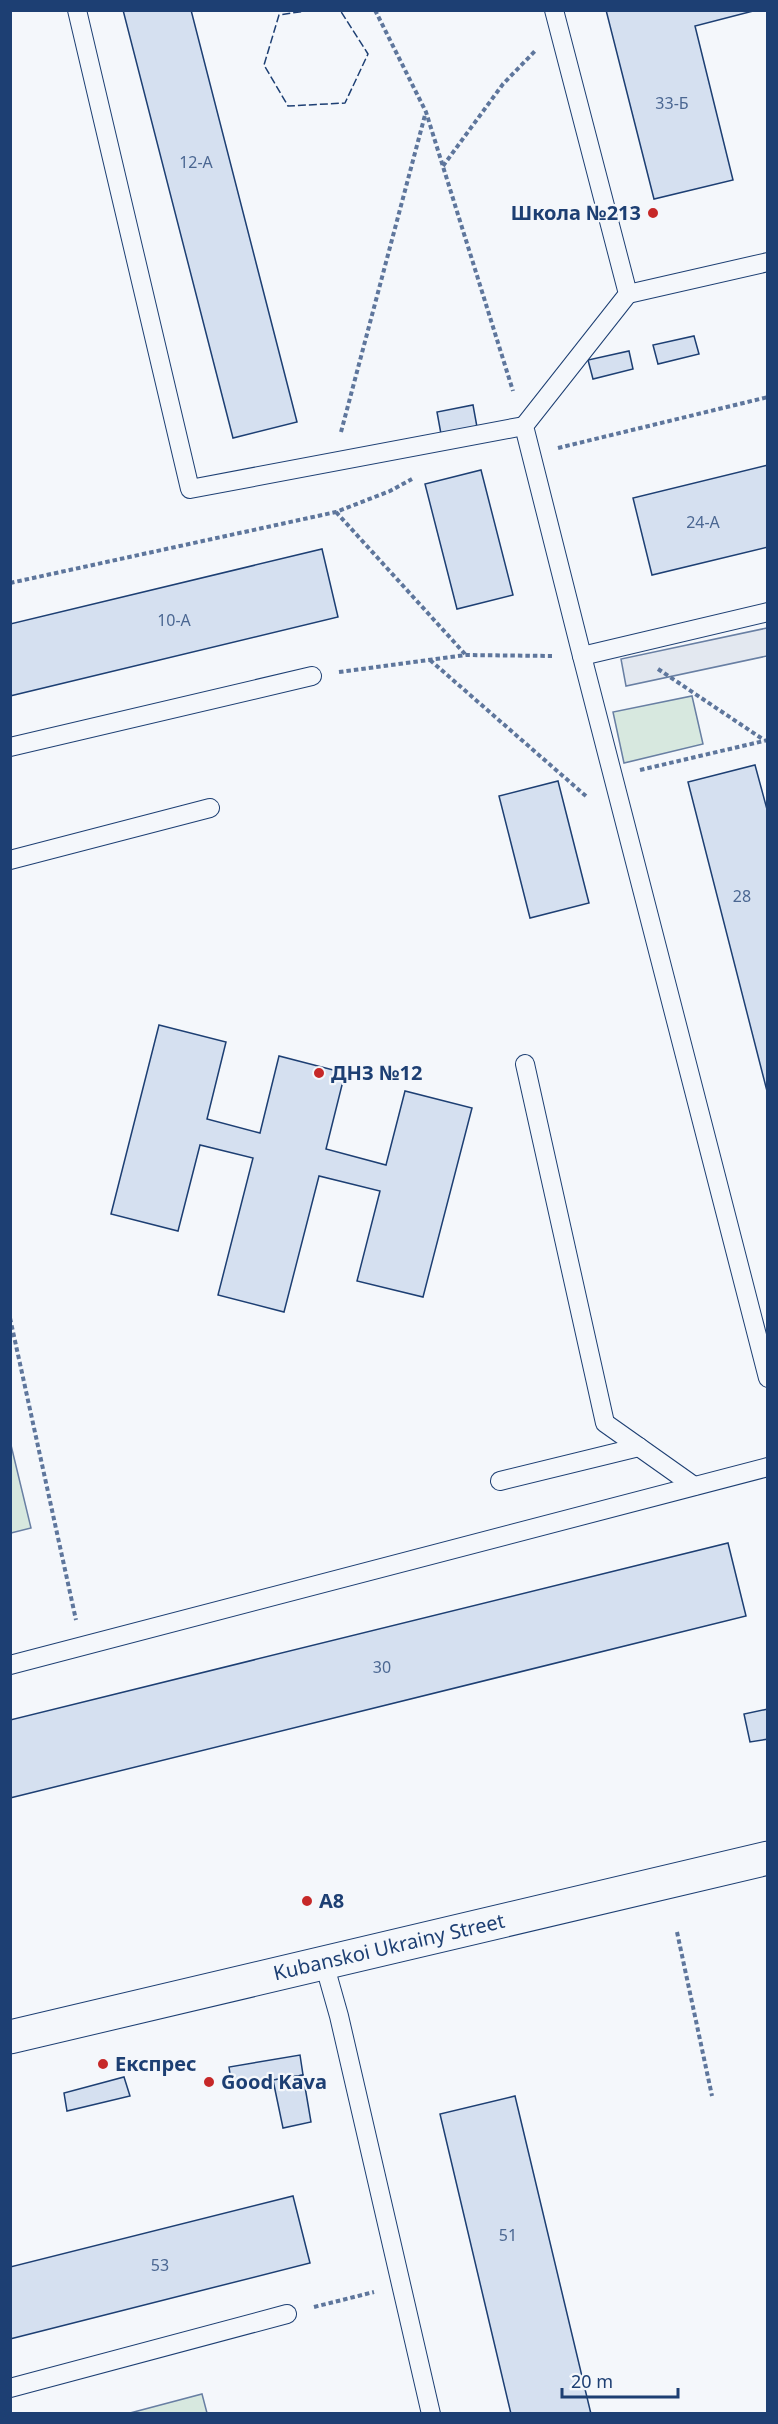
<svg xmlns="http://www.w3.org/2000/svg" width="778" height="2424" viewBox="0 0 778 2424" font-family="'Noto Sans',sans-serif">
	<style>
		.green { fill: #d7e8df; stroke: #687fa3; stroke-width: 1.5 }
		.parking { fill: #e3e8f0; stroke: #687fa3; stroke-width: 1.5 }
		.building { fill: #d5e0f0; stroke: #1d3f73; stroke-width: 1.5 }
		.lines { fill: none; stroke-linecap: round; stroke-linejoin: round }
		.service-casing { stroke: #1d3f73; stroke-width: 20 }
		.tertiary-casing { stroke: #1d3f73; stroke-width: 35 }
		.path { stroke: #5e769c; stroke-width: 4; stroke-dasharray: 4.5 3; stroke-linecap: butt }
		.service { stroke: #f4f7fb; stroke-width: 18 }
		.tertiary { stroke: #f4f7fb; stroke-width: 33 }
		.fence { stroke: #1d3f73; stroke-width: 1.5; stroke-dasharray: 8 3; stroke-linecap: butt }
		.poi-dot { fill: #c62828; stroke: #f4f7fb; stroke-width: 2 }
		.labels { text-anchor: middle; stroke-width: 4.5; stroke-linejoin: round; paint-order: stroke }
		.number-label { font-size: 16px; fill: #4b6792 }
		.poi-label { font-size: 20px; font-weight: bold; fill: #1d3f73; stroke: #f4f7fb; text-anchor: start }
		.street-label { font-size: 20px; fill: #1d3f73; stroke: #f4f7fb }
	</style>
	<rect width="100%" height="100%" fill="#f4f7fb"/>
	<g class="green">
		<polygon points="692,696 703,744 624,763 613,712"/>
		<polygon points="10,1441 31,1528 11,1533 10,1533"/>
		<polygon points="202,2394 207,2413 130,2413"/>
	</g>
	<polygon class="parking" points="767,628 767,656 626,686 621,659"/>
	<g class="building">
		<polygon points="123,10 191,10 297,422 233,438"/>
		<polygon points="606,10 757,10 695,26 733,180 654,199"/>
		<polygon points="694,336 699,354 658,364 653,345"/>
		<polygon points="629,351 633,369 593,379 588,360"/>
		<polygon points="473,405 477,427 441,434 437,412"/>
		<polygon points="768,465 768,547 652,575 633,498"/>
		<polygon points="481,470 513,595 457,609 425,484"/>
		<polygon points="322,549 338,617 10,696 10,624"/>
		<polygon points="755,765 768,813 768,1095 688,782"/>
		<polygon points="558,781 589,903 530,918 499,796"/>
		<polygon points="159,1025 226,1042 207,1119 260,1133 279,1056 345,1073 326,1149 386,1165 405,1091 472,1108 423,1297 357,1281 380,1191 319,1176 284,1312 218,1295 253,1158 200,1145 178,1231 111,1214"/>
		<polygon points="728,1543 746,1616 10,1798 10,1720"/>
		<polygon points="768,1709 768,1739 750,1742 744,1714"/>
		<polygon points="300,2055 303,2075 232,2087 229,2067"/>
		<polygon points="303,2075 311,2122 283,2128 273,2080"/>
		<polygon points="124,2077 130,2096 67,2111 64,2093"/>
		<polygon points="515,2096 591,2414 511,2414 484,2300 440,2114"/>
		<polygon points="293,2196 310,2263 10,2339 10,2267"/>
	</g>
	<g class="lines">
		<g class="service-casing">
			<g id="service">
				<polyline points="77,10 190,489 524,426"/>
				<polyline points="554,10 628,294 524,426 582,656"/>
				<polyline points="628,294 768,262"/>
				<polyline points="768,612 582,656 768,1378"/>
				<polyline points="10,747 312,676"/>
				<polyline points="10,860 210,808"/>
				<polyline points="525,1064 605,1423 694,1486"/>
				<polyline points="500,1481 639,1447"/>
				<polyline points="10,1665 768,1467"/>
				<polyline points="324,1963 339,2016 431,2414"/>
				<polyline points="10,2388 287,2314"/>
			</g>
		</g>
		<g class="tertiary-casing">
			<polyline id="tertiary" points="10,2037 768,1858"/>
		</g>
		<g class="path">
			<polyline points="375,10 426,112 513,391"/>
			<polyline points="443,166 503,84 536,50"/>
			<polyline points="341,432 425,115"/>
			<polyline points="558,448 768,397"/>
			<polyline points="336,512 465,654"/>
			<polyline points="10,583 336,512 390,491 412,479"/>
			<polyline points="430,660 587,797"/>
			<polyline points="658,669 764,740"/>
			<polyline points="339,672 466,655 552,656"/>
			<polyline points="640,770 768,740"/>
			<polyline points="10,1318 76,1620"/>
			<polyline points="677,1932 712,2096"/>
			<polyline points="314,2307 374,2292"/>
		</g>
		<use href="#service" class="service"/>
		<use href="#tertiary" class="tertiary"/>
		<polyline class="fence" points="312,10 279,15 264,65 288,106 345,103 368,54 340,10"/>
	</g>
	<g class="poi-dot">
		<circle cx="653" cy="213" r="6"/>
		<circle cx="319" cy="1073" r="6"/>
		<circle cx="307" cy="1901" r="6"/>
		<circle cx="103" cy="2064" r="6"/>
		<circle cx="209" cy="2082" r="6"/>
	</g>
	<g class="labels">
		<g class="number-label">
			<text x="672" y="109">33-Б</text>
			<text x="196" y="168">12-А</text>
			<text x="703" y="528">24-А</text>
			<text x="174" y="626">10-А</text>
			<text x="742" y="902">28</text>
			<text x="382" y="1673">30</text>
			<text x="508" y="2241">51</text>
			<text x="160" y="2271">53</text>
		</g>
		<g class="poi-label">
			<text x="641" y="220" text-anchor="end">Школа №213</text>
			<text x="331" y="1080">ДНЗ №12</text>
			<text x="319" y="1908">А8</text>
			<text x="115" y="2071">Експрес</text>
			<text x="221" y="2089">Good Kava</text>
		</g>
		<g class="street-label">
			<text transform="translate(389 1947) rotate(-13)" y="7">Kubanskoi Ukrainy Street</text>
		</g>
	</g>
	<rect width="778" height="2424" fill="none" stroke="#1d3f73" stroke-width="24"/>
	<path d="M562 2388v9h116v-9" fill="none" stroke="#1d3f73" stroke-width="3"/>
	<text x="571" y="2388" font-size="18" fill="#1d3f73" stroke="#f4f7fb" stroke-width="4.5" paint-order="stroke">20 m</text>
</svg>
